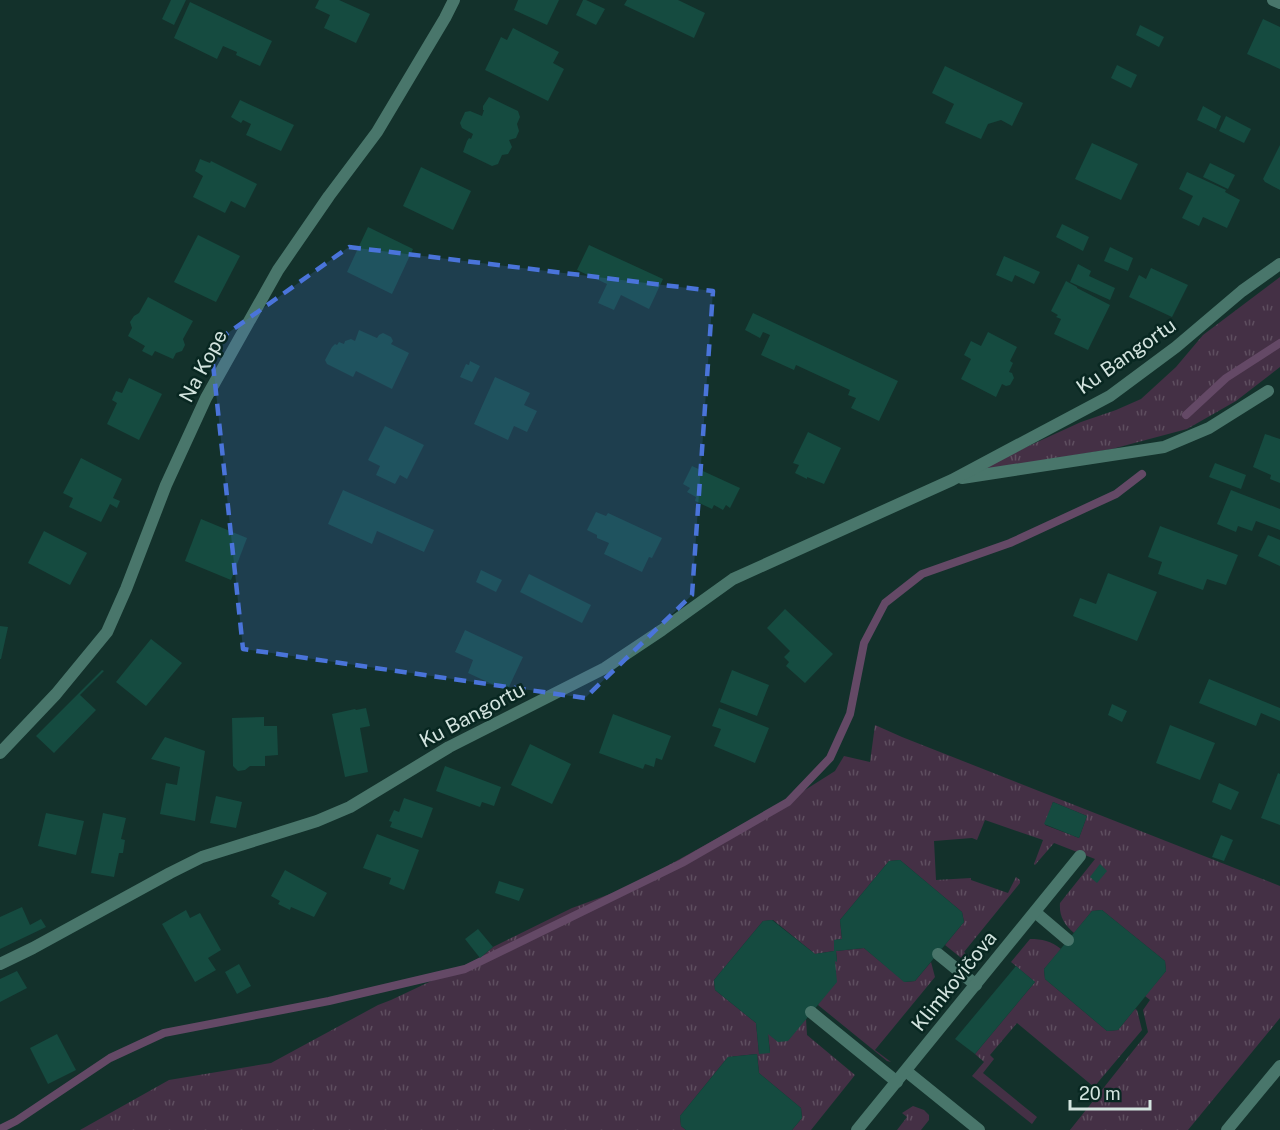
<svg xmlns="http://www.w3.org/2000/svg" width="1280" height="1130" viewBox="0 0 1280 1130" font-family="'Public Sans',sans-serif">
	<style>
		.grass { fill: url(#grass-tufts); fill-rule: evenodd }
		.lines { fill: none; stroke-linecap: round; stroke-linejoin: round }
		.stream { stroke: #644966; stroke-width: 8 }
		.building { fill: #154b40 }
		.lane { stroke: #49766b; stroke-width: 12 }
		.street { stroke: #49766b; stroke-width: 12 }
		.marked { fill: #4a74da; fill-opacity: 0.2; stroke: #4a74da; stroke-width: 4.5; stroke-dasharray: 12 8; stroke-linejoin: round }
		.labels { text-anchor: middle; stroke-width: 5; stroke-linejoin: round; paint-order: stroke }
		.street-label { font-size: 20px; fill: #d3e4df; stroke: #082721 }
	</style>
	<defs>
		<pattern id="grass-tufts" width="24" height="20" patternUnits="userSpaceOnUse" patternTransform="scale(1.5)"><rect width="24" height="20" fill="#443045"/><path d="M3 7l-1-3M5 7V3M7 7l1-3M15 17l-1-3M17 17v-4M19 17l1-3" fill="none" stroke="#5e4e5f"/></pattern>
	</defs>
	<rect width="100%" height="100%" fill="#13312b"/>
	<g class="grass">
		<polygon points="1280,277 1280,367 1236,401 1187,429 1112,449 972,472 1081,422 1116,410 1141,399 1176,367 1203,335"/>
		<path d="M 875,725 L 902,737 L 1280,886 L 1280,1018 L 1188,1130 L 1070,1130 L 1148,1032 L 1143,1010 L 1150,1000 L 1145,996 L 1166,971 L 1165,961 L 1102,910 L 1092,911 L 1074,933 C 1064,924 1059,916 1060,903 L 1095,859 L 1054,843 L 1035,865 L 1034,864 L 1043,840 L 985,820 L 977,840 L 972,838 L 934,841 L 936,880 L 971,878 L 971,880 L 1008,893 L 1016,877 L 1020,880 L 1020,883 L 964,952 L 978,964 L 965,961 L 945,945 L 964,922 L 962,912 L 900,860 L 889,861 L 840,920 L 842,939 L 834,940 L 834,951 L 815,954 L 773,920 L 763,921 L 714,980 L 715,990 L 756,1023 L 759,1053 L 770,1052 L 768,1034 L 806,1019 L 807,1035 L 855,1075 L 811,1130 L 792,1130 L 802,1118 L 801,1108 L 759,1073 L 757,1054 L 728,1057 L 680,1116 L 681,1126 L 686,1130 L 80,1130 L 169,1080 L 271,1063 L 378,1005 L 391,1000 L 480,958 L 493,947 L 572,908 L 629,887 L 805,790 L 835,771 L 844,756 L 870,762 ZM 1053,802 L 1087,816 L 1079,838 L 1045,825 Z"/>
		<path d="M 1030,939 C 1042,939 1051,941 1061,949 L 1044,969 L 1045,979 L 1107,1031 L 1118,1030 L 1135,1009 L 1137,1010 L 1142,1030 L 1094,1087 L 1017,1023 L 990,1055 L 994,1059 L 983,1073 L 1037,1117 L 1032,1124 L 972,1076 L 984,1062 L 975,1054 L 1035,982 L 1011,962 Z"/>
		<polygon points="864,948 905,982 915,981 931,962 935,977 875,1050 891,1062 887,1061 818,1005 835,961 837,961 836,951"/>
		<polygon points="913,1106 924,1110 929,1115 929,1120 921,1130 897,1130 907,1117 902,1113"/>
	</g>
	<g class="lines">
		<g class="stream">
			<polyline points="1186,415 1226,378 1280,343"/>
			<polyline points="0,1129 16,1121 110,1058 164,1033 329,1001 465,969 682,863 788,802 830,758 850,714 864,643 885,603 922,574 1010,543 1116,494 1142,474"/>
		</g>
	</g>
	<g class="building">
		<polygon points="171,0 186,0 174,25 162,19"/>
		<polygon points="319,0 339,0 370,14 356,43 324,28 330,15 315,8"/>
		<polygon points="518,0 559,0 547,25 514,10"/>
		<polygon points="583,0 586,0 605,9 596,25 576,15"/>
		<polygon points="627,0 678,0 705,13 694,38 624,5"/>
		<polygon points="190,2 272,41 260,66 236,55 237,52 223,46 217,59 174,38"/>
		<polygon points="1263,19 1280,27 1280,69 1247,54"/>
		<polygon points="1140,25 1164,37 1159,47 1136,35"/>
		<polygon points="513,28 559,52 553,63 564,69 548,101 485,70 501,37 507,40"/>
		<polygon points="1117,65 1137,75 1131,88 1111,78"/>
		<polygon points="945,66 1023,103 1012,126 1001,120 988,124 981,139 945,123 954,104 932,93"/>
		<polygon points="489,97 518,111 520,117 517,124 519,131 516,138 509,140 512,147 508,154 502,155 498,164 492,166 463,152 467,141 469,138 471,139 473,134 462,128 460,123 465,112 470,111 482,116 484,110 483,110 483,106"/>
		<polygon points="240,100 294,125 281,151 246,135 251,124 243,120 241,123 231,117"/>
		<polygon points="1203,106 1221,116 1216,129 1197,120"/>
		<polygon points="1226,116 1251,129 1244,143 1219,131"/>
		<polygon points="1092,143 1138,164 1121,200 1075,179"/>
		<polygon points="1280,145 1280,190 1265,182 1263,179"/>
		<polygon points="200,159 210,163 211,161 257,184 245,208 231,201 225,213 193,197 203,176 195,171"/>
		<polygon points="1210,163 1235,175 1228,189 1203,177"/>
		<polygon points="421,167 471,191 453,230 403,206"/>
		<polygon points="1187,172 1226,190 1225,192 1240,200 1227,228 1203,217 1199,226 1182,218 1193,196 1179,189"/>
		<polygon points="1062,224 1089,237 1083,251 1056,237"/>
		<polygon points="368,227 413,249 392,294 347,272"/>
		<polygon points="198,235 240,256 216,302 174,282"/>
		<polygon points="589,245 663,279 649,309 621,295 614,310 598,303 607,284 577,270"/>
		<polygon points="1110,247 1133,258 1128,271 1104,261"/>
		<polygon points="1004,256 1040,272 1034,284 1015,275 1012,282 996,275"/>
		<polygon points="1078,264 1091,271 1089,276 1115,288 1110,300 1070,282"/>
		<polygon points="1151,268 1188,285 1172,317 1129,297 1139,275 1146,279"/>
		<polygon points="1066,281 1077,287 1077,288 1110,305 1088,350 1054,334 1061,319 1056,317 1058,315 1051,311"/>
		<polygon points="148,297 193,321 183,339 185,345 182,351 176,353 173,359 155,351 152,356 142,351 145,346 128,336 132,328 130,322 134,316 139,313"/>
		<polygon points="753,313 898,381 879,421 851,408 856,398 848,395 850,390 796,365 794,370 761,355 770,335 763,332 760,338 745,330"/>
		<polygon points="359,330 377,338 379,335 383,333 391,337 393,341 391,344 409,353 392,389 356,371 353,377 327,364 325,360 332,347 335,344 337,345 339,342 344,344 345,341 351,339 355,341"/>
		<polygon points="988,332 1017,347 1010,361 1013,363 1009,372 1012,373 1014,378 1010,385 1006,386 1002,384 996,397 961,379 971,359 964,355 971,341 981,346"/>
		<polygon points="470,361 480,366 472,382 460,377 466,364 469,365"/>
		<polygon points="495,377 530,393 524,405 537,411 527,432 514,426 508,440 474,424"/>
		<polygon points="129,378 162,394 139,440 107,424 117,403 112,400 116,391 122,393"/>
		<polygon points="385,426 424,445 407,479 400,475 395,484 376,475 380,466 368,460"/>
		<polygon points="808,432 841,448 824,484 807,477 807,479 795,473 799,465 793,463"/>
		<polygon points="1265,434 1280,439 1280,483 1270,479 1271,475 1253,467"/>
		<polygon points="81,458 122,479 113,498 120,501 117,508 110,504 101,522 69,507 73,498 63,493"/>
		<polygon points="1215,463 1246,475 1241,489 1209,477"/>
		<polygon points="692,466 740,488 730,508 726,505 723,510 714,505 712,509 695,501 696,497 687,492 690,488 683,484"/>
		<polygon points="343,490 434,530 424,552 377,531 372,544 328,524"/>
		<polygon points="1231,490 1280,509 1280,530 1256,521 1252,531 1238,526 1236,532 1217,524"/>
		<polygon points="596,512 606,516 608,513 662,538 652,558 649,557 642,572 604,554 609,543 597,538 597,535 587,530"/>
		<polygon points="201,519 247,538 231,580 185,561"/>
		<polygon points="1160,526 1238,555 1226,585 1207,579 1203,590 1158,574 1162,562 1148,557"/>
		<polygon points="44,531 87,553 70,585 28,563"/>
		<polygon points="1268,535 1280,540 1280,566 1258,556"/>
		<polygon points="481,570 502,580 496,592 476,582"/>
		<polygon points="1108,573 1157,592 1137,641 1073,616 1080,598 1096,604"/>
		<polygon points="529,574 591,605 582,623 520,592"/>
		<polygon points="785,609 833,654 805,683 786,666 789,662 784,657 790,651 767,628"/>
		<polygon points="0,626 8,627 1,659 0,659"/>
		<polygon points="465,630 523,657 507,691 468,673 473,660 455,652"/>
		<polygon points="151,639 182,663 146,706 116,682"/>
		<polygon points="102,670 104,671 80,695 96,710 54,753 36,736"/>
		<polygon points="732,670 769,685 757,716 720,702"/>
		<polygon points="1209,679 1280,708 1280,721 1261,713 1256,726 1199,703"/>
		<polygon points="1112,704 1127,711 1122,722 1108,715"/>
		<polygon points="366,708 370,726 360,728 368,772 345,777 332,714 355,709 356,710"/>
		<polygon points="719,708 769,728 755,763 714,746 721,729 712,726"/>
		<polygon points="613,714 671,736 662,760 656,758 654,767 645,764 643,769 599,753"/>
		<polygon points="264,717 264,726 277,726 278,755 265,756 265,766 250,766 245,770 238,771 233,766 232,718"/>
		<polygon points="1170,725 1215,743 1200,780 1156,763"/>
		<polygon points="165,737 205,751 195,821 160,814 166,783 177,785 180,767 151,759"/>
		<polygon points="530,744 571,764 552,804 511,785"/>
		<polygon points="445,766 501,787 494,806 482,802 480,807 436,791"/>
		<polygon points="1278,773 1280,774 1280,825 1261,818"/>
		<polygon points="1219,783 1239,792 1231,810 1212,802"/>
		<polygon points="216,796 242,802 236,828 210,823"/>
		<polygon points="404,798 433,808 422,838 390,827 392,822 389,821 394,810 399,812"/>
		<polygon points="1053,802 1087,816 1079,838 1044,824"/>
		<polygon points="46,813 84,821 76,855 38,846"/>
		<polygon points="103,813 126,818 121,839 125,840 123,853 119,853 114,877 91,873"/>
		<polygon points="377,834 419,850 404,890 389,884 391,878 363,868"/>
		<polygon points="1221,835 1233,840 1224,861 1212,857"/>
		<polygon points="900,860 962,912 964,922 915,981 904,982 864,948 836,951 837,962 835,961 837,982 788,1041 778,1042 768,1034 770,1053 759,1054 756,1023 715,990 714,980 763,921 772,920 815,954 834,951 834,940 842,939 840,920 889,861"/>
		<polygon points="1100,864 1107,871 1097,883 1090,877"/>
		<polygon points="285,870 327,893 314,917 291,907 290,910 278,904 280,901 271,896"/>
		<polygon points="499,881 524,889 519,901 495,893"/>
		<polygon points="22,907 30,925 41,919 46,927 0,949 0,917"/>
		<polygon points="186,910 190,918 200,913 221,950 208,958 216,970 195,982 162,924"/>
		<polygon points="1102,910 1165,961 1166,971 1118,1030 1107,1031 1045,979 1044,969 1092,911"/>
		<polygon points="478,929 493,947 480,958 465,939"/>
		<polygon points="239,964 251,986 237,994 225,972"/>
		<polygon points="1016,966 1035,982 975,1054 955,1039"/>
		<polygon points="17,971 27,988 0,1002 0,979"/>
		<polygon points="57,1034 76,1070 48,1084 30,1048"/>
		<polygon points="757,1054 759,1073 801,1108 802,1118 792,1130 686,1130 681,1126 680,1116 728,1057"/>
	</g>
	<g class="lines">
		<g class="lane">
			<polyline points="1035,912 1068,940"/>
			<polyline points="938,954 976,985"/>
			<polyline points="811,1012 897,1082"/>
		</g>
		<g class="street">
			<polyline points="1273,0 1280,3"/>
			<polyline points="962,478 1164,447 1209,428 1268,391"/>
			<polyline points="0,753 56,694 107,632 126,589 166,485 206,398 278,270 329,196 377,132 445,18 454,0"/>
			<polyline points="0,964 33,948 170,873 202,857 317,821 350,807 449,747 605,668 662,630 733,579 952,480 1110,396 1176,347 1242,291 1280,264"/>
			<polyline points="906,1071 979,1130"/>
			<polyline points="857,1130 1080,856"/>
			<polyline points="1227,1130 1280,1066"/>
		</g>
	</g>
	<path class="marked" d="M 349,247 L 713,291 L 692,595 L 585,698 L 243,649 L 211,345 Z"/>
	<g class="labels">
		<g class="street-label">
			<text transform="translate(1126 356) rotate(-35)" y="7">Ku Bangortu</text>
			<text transform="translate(203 366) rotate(-62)" y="7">Na Kope</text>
			<text transform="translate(472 715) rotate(-28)" y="7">Ku Bangortu</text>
			<text transform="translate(954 981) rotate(-51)" y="7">Klimkovičova</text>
		</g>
	</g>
	<path d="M1070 1100v9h80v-9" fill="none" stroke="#d3e4df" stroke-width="3"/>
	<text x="1079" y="1100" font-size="18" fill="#d3e4df" stroke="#082721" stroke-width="4.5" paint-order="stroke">20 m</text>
</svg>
